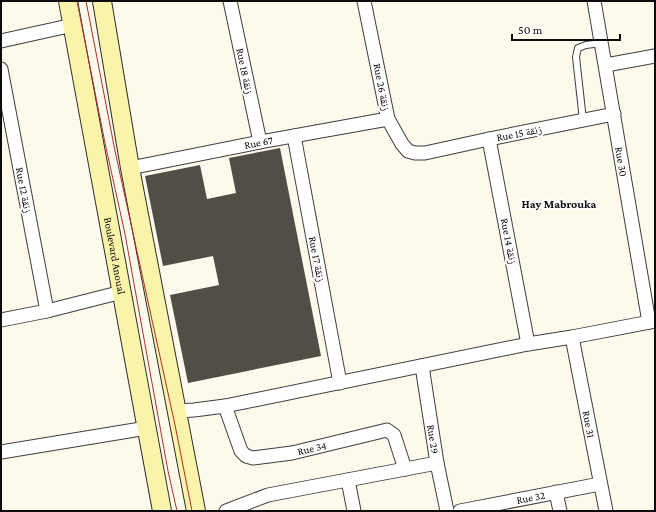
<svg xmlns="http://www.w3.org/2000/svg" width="656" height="512" viewBox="0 0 656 512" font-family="'Crimson Pro','Noto Naskh Arabic',serif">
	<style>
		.building { fill: #534d48 }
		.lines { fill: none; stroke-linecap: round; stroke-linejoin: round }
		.lane-casing { stroke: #3e3e3e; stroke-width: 8 }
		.street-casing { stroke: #3e3e3e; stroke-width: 15 }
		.secondary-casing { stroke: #2d2d2d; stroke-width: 20 }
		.lane { stroke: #fff; stroke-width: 6 }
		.street { stroke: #fff; stroke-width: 13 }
		.secondary { stroke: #faf3aa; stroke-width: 18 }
		.tram { stroke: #b12d30; stroke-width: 1 }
		.labels { text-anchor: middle; stroke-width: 4; stroke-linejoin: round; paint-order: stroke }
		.street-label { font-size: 11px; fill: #0b0b0b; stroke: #fff }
		.neighbourhood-label { font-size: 12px; font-weight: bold; fill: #0b0b0b; stroke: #fff }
	</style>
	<rect width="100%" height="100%" fill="#fefaeb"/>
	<polygon class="building" points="280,148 321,356 188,383 170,295 219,285 213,256 163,266 145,176 200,165 207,199 236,193 229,158"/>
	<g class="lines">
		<g class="lane-casing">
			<polyline id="lane" points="583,120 576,57 578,48 586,45 602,43"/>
		</g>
		<g class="street-casing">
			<g id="street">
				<polyline points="230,1 260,142"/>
				<polyline points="364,1 388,119 402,144 408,151 415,153 425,153 489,139 614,114"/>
				<path id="s1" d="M 594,1 L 649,322"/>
				<polyline points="1,41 73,25"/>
				<polyline points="606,65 655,56"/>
				<polyline points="1,69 47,311"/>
				<polyline points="294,136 340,383"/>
				<polyline points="489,139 528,344"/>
				<path id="s2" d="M 130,168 L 260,142 L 388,119"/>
				<polyline points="1,320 47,311 122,292"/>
				<path id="s3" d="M 572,337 L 606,511"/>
				<path id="s4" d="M 422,366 L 437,463 L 447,511"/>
				<path id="s5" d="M 225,406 L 241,451 L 246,456 L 253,458 L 292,453 L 387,430 L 394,435 L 405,469"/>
				<polyline points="176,411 194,410 225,406 528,344 572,337 655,321"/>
				<polyline points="1,452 147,428"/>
				<polyline points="348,480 354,511"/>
				<polyline points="556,492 560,511"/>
				<polyline points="226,511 268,495 437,463"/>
				<path id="s6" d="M 460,511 L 600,484"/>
			</g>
		</g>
		<g class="secondary-casing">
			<g id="secondary">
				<path id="s7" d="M 68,1 L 162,511"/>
				<polyline points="102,1 130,168 196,511"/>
			</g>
		</g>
		<use href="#lane" class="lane"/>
		<use href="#street" class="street"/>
		<use href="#secondary" class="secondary"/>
		<g class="tram">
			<polyline points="77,1 105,143 125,234 168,471 177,511"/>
			<polyline points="86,1 115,151 175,425 192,511"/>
		</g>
	</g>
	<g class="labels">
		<g class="street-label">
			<text transform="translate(245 71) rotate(78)" y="4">Rue 18 زنقة</text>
			<text transform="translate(382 87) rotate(79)" y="4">Rue 26 زنقة</text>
			<text transform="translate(519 133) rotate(-11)" y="4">Rue 15 زنقة</text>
			<text dy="4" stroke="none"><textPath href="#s2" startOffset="131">Rue 67</textPath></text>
			<text dy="4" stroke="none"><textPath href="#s1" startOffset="163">Rue 30</textPath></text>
			<text transform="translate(24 190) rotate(79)" y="4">Rue 12 زنقة</text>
			<text transform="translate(509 241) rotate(79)" y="4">Rue 14 زنقة</text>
			<text dy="4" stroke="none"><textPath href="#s7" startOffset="259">Boulevard Anoual</textPath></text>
			<text transform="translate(317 259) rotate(79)" y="4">Rue 17 زنقة</text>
			<text dy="4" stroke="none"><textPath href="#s3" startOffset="89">Rue 31</textPath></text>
			<text dy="4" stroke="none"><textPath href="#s4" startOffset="74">Rue 29</textPath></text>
			<text dy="4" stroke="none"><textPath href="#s5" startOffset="122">Rue 34</textPath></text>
			<text dy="4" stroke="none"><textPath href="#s6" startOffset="72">Rue 32</textPath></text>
		</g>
		<g class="neighbourhood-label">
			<text x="559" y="208">Hay Mabrouka</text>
		</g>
	</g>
	<rect width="656" height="512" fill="none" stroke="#0b0b0b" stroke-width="4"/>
	<path d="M512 34v6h108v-6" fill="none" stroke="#0b0b0b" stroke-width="2"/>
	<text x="518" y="34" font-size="12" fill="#0b0b0b" stroke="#ffffff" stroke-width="3" paint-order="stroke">50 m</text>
</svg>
